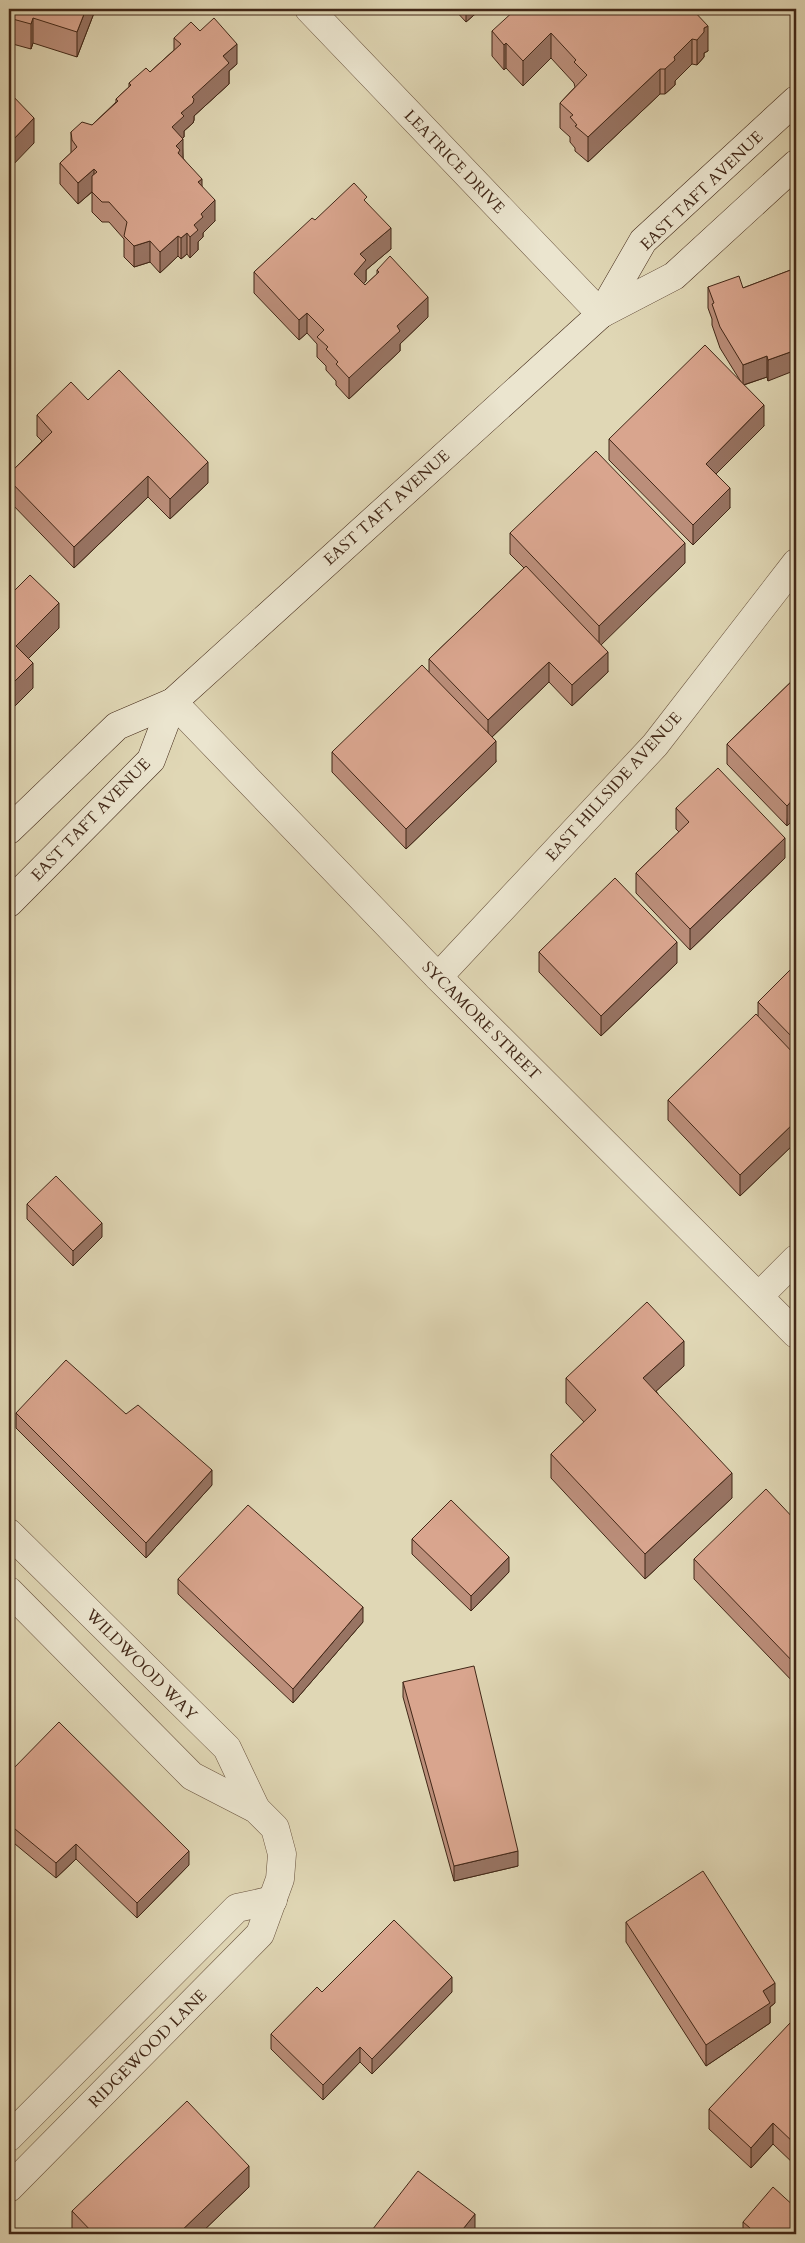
<svg xmlns="http://www.w3.org/2000/svg" width="805" height="2243" viewBox="0 0 805 2243" font-family="Cardo,serif">
	<style>
		.lines { fill: none; stroke-linecap: round; stroke-linejoin: round }
		.street-casing { stroke: #69533e; stroke-width: 29 }
		.secondary-casing { stroke: #412717; stroke-width: 29 }
		.street { stroke: #ebe5cf; stroke-width: 28 }
		.secondary { stroke: #ebe5cf; stroke-width: 28 }
		.wall { fill: #bb8e7a; stroke: #412717 }
		.shaded-wall { fill: #987463; stroke: #412717 }
		.building { fill: #d9a58e; stroke: #412717 }
		.labels { text-anchor: middle; stroke-width: 4; stroke-linejoin: round; paint-order: stroke }
		.street-label { font-size: 16px; fill: #412717; stroke: #ebe5cf }
	</style>
	<rect width="100%" height="100%" fill="#e0d7b5"/>
	<filter id="stains"><feTurbulence type="fractalNoise" baseFrequency=".004" numOctaves="4"/><feColorMatrix values="0 0 0 0 .2 0 0 0 0 .09 0 0 0 0 .02 0 0 0 .5 -.17"/></filter>
	<radialGradient id="worn" r=".72"><stop offset=".6" stop-color="#630" stop-opacity="0"/><stop offset="1" stop-color="#630" stop-opacity=".3"/></radialGradient>
	<g class="lines">
		<g class="street-casing">
			<g id="street">
				<polyline points="309,9 601,314"/>
				<polyline points="173,702 438,977 796,1334"/>
				<polyline points="438,977 655,745 796,563"/>
				<polyline points="759,1296 796,1259"/>
				<polyline points="9,1533 227,1748 256,1809"/>
				<polyline points="9,1591 192,1776 256,1809 275,1828 282,1854 280,1879 260,1934 9,2188"/>
				<polyline points="9,2137 237,1908 273,1900"/>
			</g>
		</g>
		<g class="secondary-casing">
			<g id="secondary">
				<polyline points="601,314 643,241 796,100"/>
				<polyline points="9,830 117,726 173,702 601,314 674,276 796,164"/>
				<polyline points="9,903 151,760 173,702"/>
			</g>
		</g>
		<use href="#street" class="street"/>
		<use href="#secondary" class="secondary"/>
	</g>
	<g class="wall">
		<polygon points="9,9 94,9 94,13 77,57 33,43 31,49 9,43"/>
		<polygon points="454,9 481,9 466,22"/>
		<polygon points="692,9 708,51 704,53 704,57 697,65 692,64 675,81 675,85 665,94 660,94 588,162 575,151 575,148 570,142 570,137 560,128 560,103 575,87 574,83 551,58 523,86 506,68 504,70 492,56 492,31"/>
		<polygon points="200,31 237,64 229,71 229,84 194,116 194,120 193,123 184,131 184,137 182,138 183,158 202,186 215,221 203,233 203,237 198,242 198,250 190,258 187,254 181,259 178,256 160,273 150,262 134,267 124,257 124,239 109,222 102,222 92,212 92,192 78,204 60,184 60,163 71,153 71,132 92,125 116,102 116,99 129,87 129,83 150,72 174,50 174,38"/>
		<polygon points="367,203 391,249 366,270 366,281 363,284 365,285 377,274 377,270 428,317 400,344 400,351 349,399 336,385 336,381 326,370 326,366 317,357 317,344 307,333 299,340 254,293 254,272 315,220"/>
		<polygon points="796,268 768,381 767,377 744,385 764,426 716,474 730,508 693,545 609,460 609,439 741,382 720,348 712,325 712,319 708,308 708,287 743,288"/>
		<polygon points="88,400 208,483 170,519 148,497 74,568 9,501 9,474 42,441 37,436 37,415"/>
		<polygon points="510,533 685,563 601,644 608,672 572,706 549,682 492,737 496,762 406,849 332,772 332,752 429,672 429,659 524,568 510,554"/>
		<polygon points="796,677 787,826 727,764 727,744"/>
		<polygon points="676,808 785,858 690,950 636,893 636,873 679,832 676,829"/>
		<polygon points="539,952 677,963 601,1036 539,972"/>
		<polygon points="796,964 796,1142 740,1196 668,1120 668,1100 758,1016 758,1002"/>
		<polygon points="27,1204 102,1237 73,1266 27,1219"/>
		<polygon points="684,1366 656,1391 732,1498 645,1579 551,1478 551,1454 584,1422 566,1403 566,1378"/>
		<polygon points="16,1413 126,1414 212,1485 146,1558 16,1428"/>
		<polygon points="796,1521 796,1685 694,1579 694,1559"/>
		<polygon points="412,1539 509,1572 471,1611 412,1554"/>
		<polygon points="178,1579 363,1622 293,1703 178,1594"/>
		<polygon points="403,1682 518,1866 454,1881 403,1697"/>
		<polygon points="9,1773 189,1865 137,1918 76,1859 56,1878 9,1839"/>
		<polygon points="626,1922 775,2003 770,2007 770,2023 706,2066 626,1942"/>
		<polygon points="322,1992 452,1992 372,2074 360,2062 323,2100 271,2049 271,2034"/>
		<polygon points="796,2029 796,2166 773,2144 751,2168 709,2129 709,2109"/>
		<polygon points="249,2187 200,2234 75,2234 72,2231 72,2211"/>
		<polygon points="743,2222 796,2234 743,2234"/>
	</g>
	<g class="shaded-wall">
		<polygon points="86,9 94,9 94,13 77,57 77,32"/>
		<polygon points="466,9 481,9 466,22"/>
		<polygon points="33,18 33,43 31,49 31,24"/>
		<polygon points="708,26 708,51 704,53 704,57 697,65 697,40 704,28"/>
		<polygon points="551,33 551,58 523,86 523,61"/>
		<polygon points="692,39 692,64 675,81 675,85 665,94 665,69 674,57"/>
		<polygon points="506,43 506,68 504,70 504,45"/>
		<polygon points="237,44 237,64 229,71 229,84 194,116 194,120 193,123 184,131 184,137 172,148 172,127 192,97 223,56"/>
		<polygon points="660,69 660,94 588,162 588,137"/>
		<polygon points="34,118 34,143 9,169 9,144"/>
		<polygon points="183,139 183,160 180,162 176,146"/>
		<polygon points="94,169 94,190 78,204 78,183"/>
		<polygon points="202,179 202,200 198,182"/>
		<polygon points="215,200 215,221 203,233 203,237 198,242 198,250 190,258 190,237 194,225 201,214"/>
		<polygon points="391,228 391,249 366,270 366,281 354,295 354,274 360,254"/>
		<polygon points="187,233 187,254 181,259 181,238"/>
		<polygon points="178,236 178,256 160,273 160,252"/>
		<polygon points="150,241 150,262 134,267 134,246"/>
		<polygon points="428,297 428,317 400,344 400,351 349,399 349,378 397,326"/>
		<polygon points="307,313 307,333 299,340 299,320"/>
		<polygon points="796,350 796,370 768,381 768,360"/>
		<polygon points="767,356 767,377 743,385 743,365"/>
		<polygon points="764,405 764,426 706,484 706,464"/>
		<polygon points="208,462 208,483 170,519 170,499"/>
		<polygon points="148,476 148,497 74,568 74,547"/>
		<polygon points="730,488 730,508 693,545 693,525"/>
		<polygon points="685,543 685,563 599,647 599,626"/>
		<polygon points="59,603 59,628 16,671 16,646"/>
		<polygon points="608,652 608,672 572,706 572,685"/>
		<polygon points="549,662 549,682 488,741 488,720"/>
		<polygon points="33,663 33,688 9,712 9,687"/>
		<polygon points="496,741 496,762 406,849 406,829"/>
		<polygon points="796,796 796,817 787,826 787,806"/>
		<polygon points="785,838 785,858 690,950 690,929"/>
		<polygon points="677,942 677,963 601,1036 601,1016"/>
		<polygon points="796,1121 796,1142 740,1196 740,1175"/>
		<polygon points="102,1223 102,1237 73,1266 73,1251"/>
		<polygon points="684,1341 684,1366 643,1403 643,1378"/>
		<polygon points="212,1470 212,1485 146,1558 146,1543"/>
		<polygon points="732,1473 732,1498 645,1579 645,1554"/>
		<polygon points="509,1557 509,1572 471,1611 471,1596"/>
		<polygon points="363,1607 363,1622 293,1703 293,1689"/>
		<polygon points="76,1844 76,1859 56,1878 56,1863"/>
		<polygon points="189,1851 189,1865 137,1918 137,1903"/>
		<polygon points="518,1851 518,1866 454,1881 454,1866"/>
		<polygon points="452,1977 452,1992 372,2074 372,2059"/>
		<polygon points="775,1983 775,2003 770,2007 770,2023 706,2066 706,2045 763,1991"/>
		<polygon points="360,2047 360,2062 323,2100 323,2085"/>
		<polygon points="773,2123 773,2144 751,2168 751,2148"/>
		<polygon points="249,2166 249,2187 200,2234 178,2234"/>
		<polygon points="475,2214 475,2234 459,2234"/>
	</g>
	<g class="building">
		<polygon points="9,9 86,9 77,32 33,18 31,24 9,18"/>
		<polygon points="516,9 692,9 708,26 704,28 704,32 697,40 692,39 674,57 675,60 665,69 660,69 588,137 575,126 577,125 570,117 573,115 560,103 587,75 574,62 576,60 551,33 523,61 506,43 504,45 492,31"/>
		<polygon points="214,18 237,44 223,56 229,63 192,97 194,99 193,103 181,113 184,116 172,127 183,139 176,146 180,150 178,153 202,179 198,182 215,200 201,214 203,217 194,225 198,230 190,237 187,233 181,238 178,236 160,252 150,241 134,246 124,236 127,222 109,202 102,202 92,192 92,176 97,172 94,169 78,183 60,163 77,147 72,140 71,132 82,122 92,125 118,101 116,99 131,85 129,83 146,68 150,72 181,44 174,38 191,22 200,31"/>
		<polygon points="9,92 34,118 9,144"/>
		<polygon points="354,183 367,197 364,200 391,228 360,254 366,260 354,274 365,285 379,272 377,270 390,256 428,297 397,326 400,331 349,378 336,364 338,362 326,349 328,347 317,337 324,330 307,313 299,320 254,272 312,218 315,220"/>
		<polygon points="796,268 796,350 768,360 767,356 743,365 720,327 712,304 714,303 708,287 739,276 743,288"/>
		<polygon points="705,345 764,405 706,464 730,488 693,525 609,439"/>
		<polygon points="119,370 208,462 170,499 148,476 74,547 9,480 9,474 52,432 37,415 71,382 88,400"/>
		<polygon points="596,451 685,543 599,626 510,533"/>
		<polygon points="526,566 608,652 572,685 549,662 488,720 429,659"/>
		<polygon points="30,575 59,603 16,646 33,663 9,687 9,596"/>
		<polygon points="422,665 496,741 406,829 332,752"/>
		<polygon points="796,677 796,796 787,806 727,744"/>
		<polygon points="718,768 785,838 690,929 636,873 689,822 676,808"/>
		<polygon points="615,878 677,942 601,1016 539,952"/>
		<polygon points="796,964 796,1041 758,1002"/>
		<polygon points="756,1014 796,1056 796,1121 740,1175 668,1100"/>
		<polygon points="56,1176 102,1223 73,1251 27,1204"/>
		<polygon points="647,1302 684,1341 643,1378 732,1473 645,1554 551,1454 596,1410 566,1378"/>
		<polygon points="66,1360 126,1414 138,1405 212,1470 146,1543 16,1413"/>
		<polygon points="766,1489 796,1521 796,1665 694,1559"/>
		<polygon points="451,1500 509,1557 471,1596 412,1539"/>
		<polygon points="248,1505 363,1607 293,1689 178,1579"/>
		<polygon points="474,1666 518,1851 454,1866 403,1682"/>
		<polygon points="59,1722 189,1851 137,1903 76,1844 56,1863 9,1824 9,1773"/>
		<polygon points="703,1871 775,1983 763,1991 770,2003 706,2045 626,1922"/>
		<polygon points="394,1920 452,1977 372,2059 360,2047 323,2085 271,2034 317,1987 322,1992"/>
		<polygon points="790,2023 796,2029 796,2145 773,2123 751,2148 709,2109"/>
		<polygon points="187,2101 249,2166 178,2234 94,2234 72,2211"/>
		<polygon points="418,2171 475,2214 459,2234 369,2234"/>
		<polygon points="773,2187 796,2208 796,2234 757,2234 743,2222"/>
	</g>
	<g class="labels">
		<g class="street-label">
			<text transform="translate(455 161) rotate(46)" y="6">LEATRICE DRIVE</text>
			<text transform="translate(701 190) rotate(-44)" y="6">EAST TAFT AVENUE</text>
			<text transform="translate(386 507) rotate(-42)" y="6">EAST TAFT AVENUE</text>
			<text transform="translate(613 786) rotate(-48)" y="6">EAST HILLSIDE AVENUE</text>
			<text transform="translate(90 819) rotate(-46)" y="6">EAST TAFT AVENUE</text>
			<text transform="translate(482 1020) rotate(45)" y="6">SYCAMORE STREET</text>
			<text transform="translate(142 1664) rotate(45)" y="6">WILDWOOD WAY</text>
			<text transform="translate(147 2048) rotate(-45)" y="6">RIDGEWOOD LANE</text>
		</g>
	</g>
	<rect width="805" height="2243" fill="none" stroke="#e0d7b5" stroke-width="30"/>
	<rect x="10" y="10" width="785" height="2223" fill="none" stroke="#412717" stroke-width="2.5"/>
	<rect x="15" y="15" width="775" height="2213" fill="none" stroke="#412717"/>
	<rect width="100%" height="100%" filter="url(#stains)"/>
	<rect width="100%" height="100%" fill="url(#worn)"/>
</svg>
